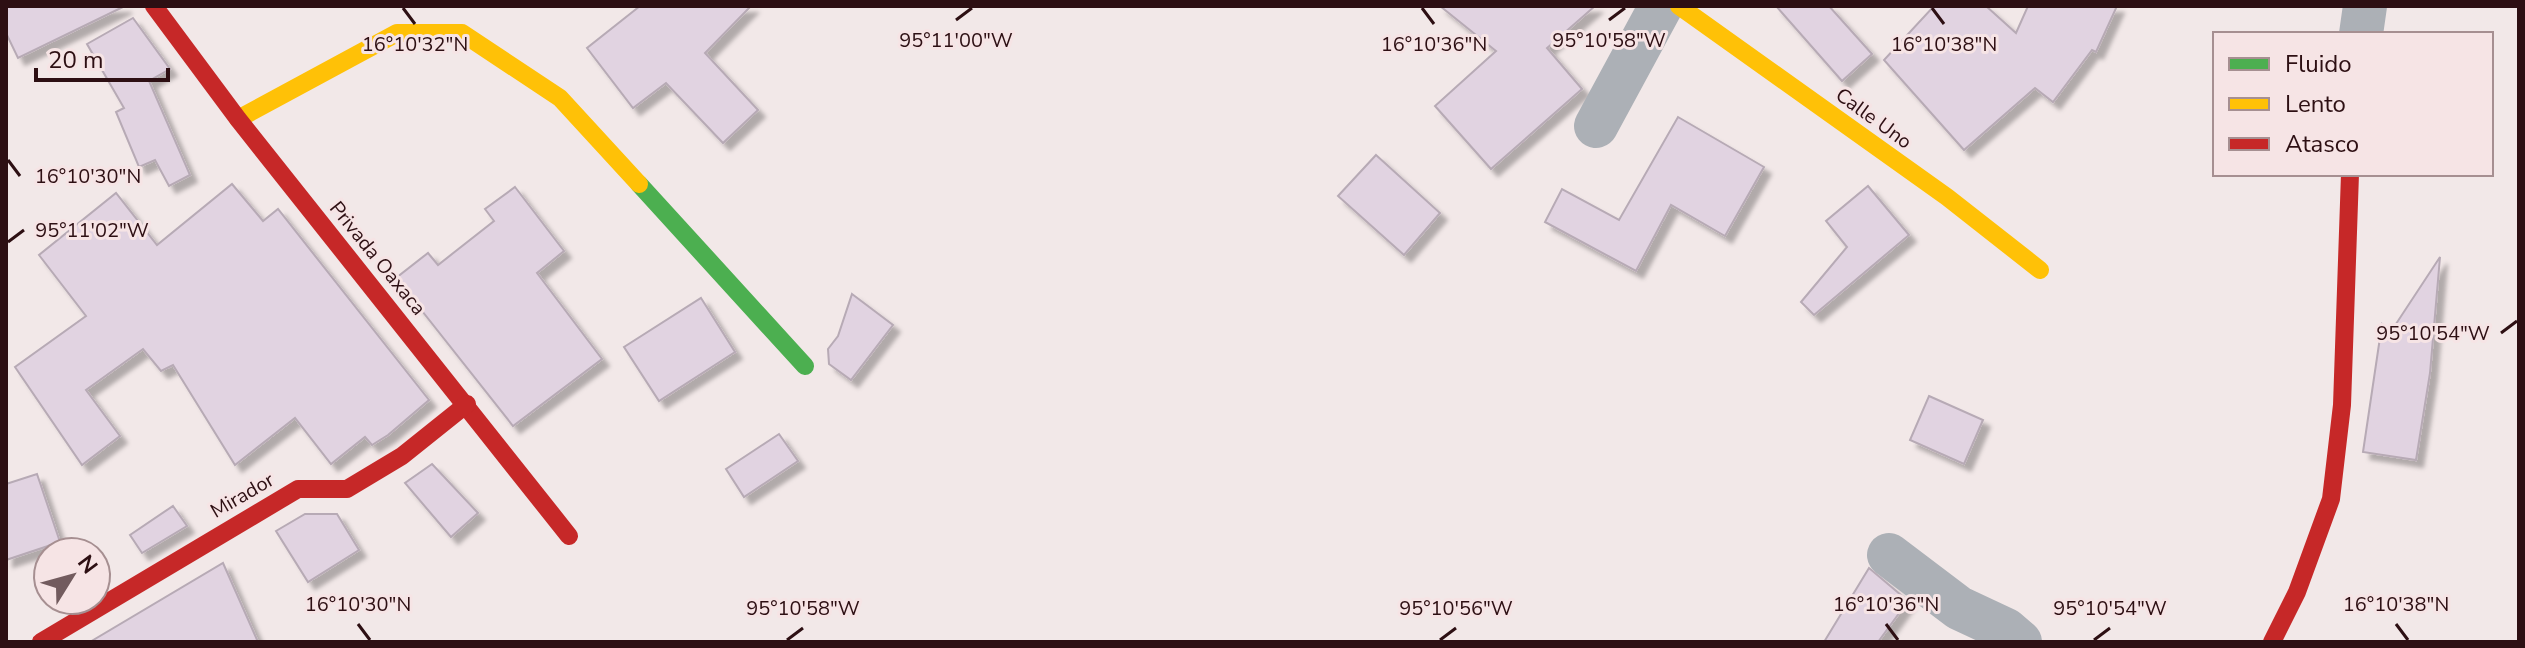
<svg xmlns="http://www.w3.org/2000/svg" width="2525" height="648" viewBox="0 0 2525 648" font-family="'Nunito Sans',sans-serif">
	<style>
		.building { fill: #e1d3e1; stroke: #b7aab5; stroke-width: 2; filter: url(#shadow) }
		.lines { fill: none; stroke-linecap: round; stroke-linejoin: round }
		.street { stroke: #acb0b6; stroke-width: 44 }
		.fast { stroke: #4caf50; stroke-width: 18 }
		.slow { stroke: #ffc107; stroke-width: 18 }
		.jam { stroke: #c62828; stroke-width: 18 }
		.ticks { fill: none; stroke: #2d0f13; stroke-width: 3 }
		.labels { text-anchor: middle; stroke-width: 6; stroke-linejoin: round; paint-order: stroke }
		.street-label { font-size: 20px; fill: #2d0f13; stroke: #f6e4e5 }
		.ticks-label { font-size: 20px; text-anchor: middle; fill: #2d0f13; stroke: #f6e4e5; stroke-width: 6; stroke-linejoin: round; paint-order: stroke }
	</style>
	<defs>
		<filter id="shadow"><feDropShadow dx="7" dy="7" stdDeviation="2" flood-color="#0004"/></filter>
	</defs>
	<rect width="100%" height="100%" fill="#f2e8e8"/>
	<g class="building">
		<polygon points="6,6 125,6 18,58 6,33"/>
		<polygon points="640,6 751,6 705,53 758,110 723,143 666,83 633,108 587,48"/>
		<polygon points="1440,6 1595,6 1547,48 1582,89 1491,169 1435,106 1496,51"/>
		<polygon points="1776,6 1829,6 1872,54 1842,81"/>
		<polygon points="1934,6 1986,6 2016,33 2028,6 2117,6 2096,52 2092,50 2053,102 2035,88 1964,150 1884,60"/>
		<polygon points="133,18 170,69 149,81 190,175 169,186 155,160 139,167 116,112 124,108 87,44"/>
		<polygon points="1678,117 1764,167 1725,236 1671,205 1636,271 1545,222 1562,189 1619,220"/>
		<polygon points="1376,155 1440,213 1404,255 1338,196"/>
		<polygon points="232,184 263,221 278,209 429,400 388,435 372,445 365,437 331,464 295,418 235,465 173,365 161,371 143,349 86,390 120,436 82,465 15,367 86,316 39,255 116,193 157,245"/>
		<polygon points="1868,186 1909,235 1814,315 1801,302 1847,247 1826,221"/>
		<polygon points="515,187 564,251 537,273 602,359 513,426 396,278 428,253 438,265 494,221 485,209"/>
		<polygon points="2440,257 2430,373 2416,460 2363,452 2382,324 2392,330"/>
		<polygon points="852,294 893,325 851,380 829,364 828,349 838,336"/>
		<polygon points="701,298 735,352 659,401 624,347"/>
		<polygon points="1929,396 1983,420 1964,464 1910,440"/>
		<polygon points="779,434 798,461 744,497 726,469"/>
		<polygon points="432,464 478,513 451,537 405,483"/>
		<polygon points="37,474 60,542 6,560 6,484"/>
		<polygon points="173,506 187,526 142,553 130,535"/>
		<polygon points="305,514 337,514 359,550 308,582 276,531"/>
		<polygon points="223,563 258,642 90,642"/>
		<polygon points="1869,568 1908,601 1878,642 1824,642"/>
	</g>
	<g class="lines">
		<g class="street">
			<polyline points="2361,34 2365,6"/>
			<polyline points="1596,126 1661,6"/>
			<polyline points="1889,555 1959,608 2006,630 2020,642"/>
		</g>
		<polyline class="fast" points="639,184 805,366"/>
		<g class="slow">
			<polyline points="1679,6 1947,197 2040,270"/>
			<polyline points="238,119 397,33 462,33 560,98 639,184"/>
		</g>
		<g class="jam">
			<polyline points="154,6 238,119 569,536"/>
			<polyline points="41,642 298,489 347,489 402,456 467,404"/>
			<polyline points="2272,642 2297,592 2331,499 2342,405 2350,174"/>
		</g>
	</g>
	<path class="ticks" d="M 403,8 L 415,24M 1422,8 L 1434,24M 1932,8 L 1944,24M 956,20 L 972,8M 1609,20 L 1625,8M 8,160 L 20,176M 8,242 L 24,230M 2501,333 L 2517,321M 358,624 L 370,640M 1886,624 L 1898,640M 2396,624 L 2408,640M 787,640 L 803,628M 1440,640 L 1456,628M 2094,640 L 2110,628"/>
	<g class="labels">
		<g class="street-label">
			<text transform="translate(1874 118) rotate(36)" y="7">Calle Uno</text>
			<text transform="translate(378 258) rotate(51)" y="7">Privada Oaxaca</text>
			<text transform="translate(242 495) rotate(-30)" y="7">Mirador</text>
		</g>
	</g>
	<g class="ticks-label">
		<text x="956" y="47">95°11'00"W</text>
		<text x="1609" y="47">95°10'58"W</text>
		<text x="415" y="51">16°10'32"N</text>
		<text x="1434" y="51">16°10'36"N</text>
		<text x="1944" y="51">16°10'38"N</text>
		<text x="88" y="183">16°10'30"N</text>
		<text x="92" y="237">95°11'02"W</text>
		<text x="2433" y="340">95°10'54"W</text>
		<text x="358" y="611">16°10'30"N</text>
		<text x="1886" y="611">16°10'36"N</text>
		<text x="2396" y="611">16°10'38"N</text>
		<text x="803" y="615">95°10'58"W</text>
		<text x="1456" y="615">95°10'56"W</text>
		<text x="2110" y="615">95°10'54"W</text>
	</g>
	<rect width="2525" height="648" fill="none" stroke="#2d0f13" stroke-width="16"/>
	<rect x="2213" y="32" width="280" height="144" fill="#f6e4e5" stroke="#a68f91" stroke-width="2"/>
	<rect x="2229" y="58" width="40" height="12" fill="#4caf50" stroke="#a68f91" stroke-width="2"/>
	<text x="2285" y="72" font-size="24" fill="#2d0f13">Fluido</text>
	<rect x="2229" y="98" width="40" height="12" fill="#ffc107" stroke="#a68f91" stroke-width="2"/>
	<text x="2285" y="112" font-size="24" fill="#2d0f13">Lento</text>
	<rect x="2229" y="138" width="40" height="12" fill="#c62828" stroke="#a68f91" stroke-width="2"/>
	<text x="2285" y="152" font-size="24" fill="#2d0f13">Atasco</text>
	<g transform="translate(72 576) rotate(53)"><circle r="38" fill="#f6e4e5" stroke="#a68f91" stroke-width="2"/>
	<path d="M0-6L14 30L0 20L-14 30Z" fill="#725b5e"/>
	<text y="-12" font-size="22" font-weight="bold" text-anchor="middle" fill="#2d0f13">N</text>
	</g>
	<path d="M36 68v12h132v-12" fill="none" stroke="#2d0f13" stroke-width="4"/>
	<text x="48" y="68" font-size="24" fill="#2d0f13" stroke="#f6e4e5" stroke-width="6" paint-order="stroke">20 m</text>
</svg>
